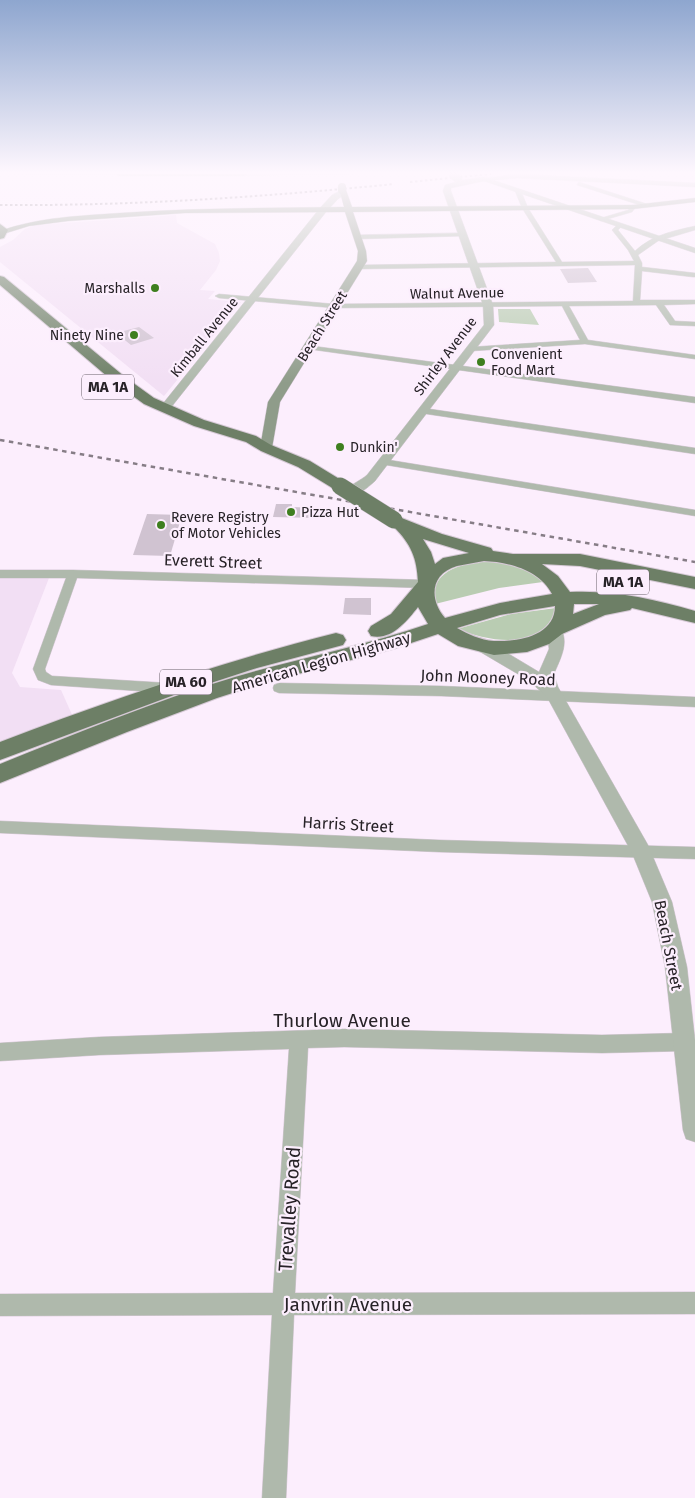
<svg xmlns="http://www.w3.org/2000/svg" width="695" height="1498" viewBox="0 0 695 1498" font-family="'Fira Sans',sans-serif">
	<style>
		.built { fill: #f2dff4 }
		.green { fill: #b9ccb2 }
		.building { fill: #d0c3d1 }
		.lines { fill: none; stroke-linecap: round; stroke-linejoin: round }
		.minor-casing { stroke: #d6c9d6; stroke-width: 1 }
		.tertiary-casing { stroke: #d6c9d6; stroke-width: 1 }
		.secondary-casing { stroke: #d6c9d6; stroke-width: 1 }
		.trunk-casing { stroke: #d6c9d6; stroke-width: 2 }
		.minor { fill: #afb9ac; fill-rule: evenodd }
		.tertiary { fill: #afb9ac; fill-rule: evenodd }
		.secondary { fill: #8f9c8a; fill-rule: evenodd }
		.trunk { fill: #6d7f66; fill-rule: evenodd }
		.rail-far1 { stroke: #867d86; stroke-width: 2; stroke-dasharray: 2.5 2.5; stroke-linecap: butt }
		.rail { stroke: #867d86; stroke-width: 2.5; stroke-dasharray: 4.5 4.5; stroke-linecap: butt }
		.tertiary-bridge-casing { stroke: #d6c9d6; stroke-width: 9; stroke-linecap: butt }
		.secondary-bridge-casing { stroke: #d6c9d6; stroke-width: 9; stroke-linecap: butt }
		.trunk-bridge-casing { stroke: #d6c9d6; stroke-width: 18; stroke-linecap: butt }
		.tertiary-bridge { stroke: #afb9ac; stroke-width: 8 }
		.secondary-bridge { stroke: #8f9c8a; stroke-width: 8 }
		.trunk-bridge { stroke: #6d7f66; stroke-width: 17 }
		.poi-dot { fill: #3e7f1f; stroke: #fceefd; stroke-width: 2 }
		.labels { text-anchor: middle; stroke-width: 4.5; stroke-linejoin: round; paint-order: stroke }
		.far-poi-label { font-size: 14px; fill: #272227; stroke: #fceefd; text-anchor: start }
		.far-street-label { font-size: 14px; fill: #272227; stroke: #fceefd }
		.shield { fill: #fceefd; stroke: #675f67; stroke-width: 1 }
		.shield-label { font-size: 15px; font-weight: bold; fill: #272227 }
		.street-label { font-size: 16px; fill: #272227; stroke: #fceefd }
		.near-street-label { font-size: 19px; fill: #272227; stroke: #fceefd }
	</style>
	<rect width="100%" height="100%" fill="#fceefd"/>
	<g class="built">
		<polygon points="176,215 177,223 215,244 219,253 220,261 216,270 200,290 215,291 208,299 241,302 164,396 0,262 0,247 13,240 25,229 36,225"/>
		<polygon points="0,578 49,578 12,673 20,687 61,690 73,717 0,745"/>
	</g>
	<g class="green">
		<polygon points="0,174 361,174 239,176"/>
		<polygon points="498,309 530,309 539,325 499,322"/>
		<path d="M 488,561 C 507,564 530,566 543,582 L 499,588 L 435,604 C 428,571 462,563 488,561 Z"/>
		<path d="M 556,608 C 543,652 490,642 457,629 L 511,614 Z"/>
	</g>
	<g class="building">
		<polygon points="588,268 597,282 568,283 560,269"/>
		<polygon points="139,327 154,338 131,345 116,333"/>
		<polygon points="276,504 292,504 292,507 317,508 316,518 273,517"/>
		<polygon points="147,514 182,515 170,556 133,555"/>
		<polygon points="345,598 371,598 371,615 343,614"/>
	</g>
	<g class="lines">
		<g class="minor-casing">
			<g id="minor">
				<polygon points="517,174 695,183 695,187 517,178 484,181 481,179"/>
				<polygon points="579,182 650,205 651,206 646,207 577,185"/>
				<path d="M 518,189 L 521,191 L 528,208 L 562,262 L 634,261 L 628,250 L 612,230 L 618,224 L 623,225 L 618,230 L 635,251 C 652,235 673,231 695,226 L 695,230 L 658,241 L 638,255 L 642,263 L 642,267 L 695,273 L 695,277 L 693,277 L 642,271 L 640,300 L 695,300 L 695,304 L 664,305 L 675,321 L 695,322 L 695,326 L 670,325 L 656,305 L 569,306 L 588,340 L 695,355 L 695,359 L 585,344 L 471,351 L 467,349 L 471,347 L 580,340 L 562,306 L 334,308 L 219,298 L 215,296 L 219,294 L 334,304 L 633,301 L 635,265 L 359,269 L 356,267 L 359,265 L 556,262 L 522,208 L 515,191 Z"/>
				<polygon points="633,205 636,207 632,212 601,221 598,219 628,210"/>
				<polygon points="462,233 465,235 464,236 358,239 355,237 358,235"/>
				<polygon points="305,345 695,397 695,403 308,349 305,349"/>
				<polygon points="423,408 695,448 695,454 420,413 419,411"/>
				<polygon points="383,459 695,510 695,516 380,464 378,462"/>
				<polygon points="0,570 73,570 426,580 432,584 426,588 77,578 45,669 46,672 52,676 168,683 173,685 174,688 173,691 168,693 51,685 38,680 33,669 66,578 0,578"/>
				<polygon points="279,683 441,686 695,697 695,707 441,696 279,693 274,691 273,688 274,685"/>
				<polygon points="0,821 439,840 695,847 695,859 439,852 0,833"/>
				<polygon points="344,1029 602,1035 684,1033 690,1036 693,1042 690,1048 684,1051 602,1053 344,1047 308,1048 295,1293 695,1292 695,1314 294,1315 286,1498 262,1498 272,1315 0,1316 0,1294 273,1293 289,1049 99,1055 0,1061 0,1043 99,1037"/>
			</g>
		</g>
		<g class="tertiary-casing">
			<g id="tertiary">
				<path d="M 484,177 L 695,248 L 695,253 L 484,181 L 451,188 L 451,191 L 493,305 L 494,325 L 375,481 C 367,488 357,498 345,495 L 344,492 C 349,485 360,481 367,475 L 484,325 L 483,305 L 443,191 L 445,185 L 463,180 Z"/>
				<polygon points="340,191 347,193 338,199 326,212 169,410 161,410 159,408 161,406 320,208 332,195"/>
				<path d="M 555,626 L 560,627 C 570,643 560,659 554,674 L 558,687 L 648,845 L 672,902 L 687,967 L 695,1040 L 695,1142 L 686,1139 L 683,1130 L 665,967 L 652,902 L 632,853 L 547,697 L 528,680 L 477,650 L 475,646 L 477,642 L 483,641 L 489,642 L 539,672 L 549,649 L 547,631 L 550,627 Z"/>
			</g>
		</g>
		<g class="secondary-casing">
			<g id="secondary">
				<polygon points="115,174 248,174 244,176 119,176"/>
				<path d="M 339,188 L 346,190 L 352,207 L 633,205 L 695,198 L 695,202 L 633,209 L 353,212 L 366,251 L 367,261 L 280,402 L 272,448 L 266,452 L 260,448 L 268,402 L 357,261 L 358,251 L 345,212 L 185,213 L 68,221 L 29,226 L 0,235 L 0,231 C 39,217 79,216 120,213 C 194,208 269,208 344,207 Z"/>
			</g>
		</g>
		<g class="trunk-casing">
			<g id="trunk">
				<polygon points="0,224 8,230 4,238 0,239"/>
				<polygon points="0,276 4,277 125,377 154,398 204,420 256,436 271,445 310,461 346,483 348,486 346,489 334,489 298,467 261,451 246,442 194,426 144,404 115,383 0,285"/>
				<path d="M 394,515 L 442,534 L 491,548 L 493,551 L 513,554 L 580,554 L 695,577 L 695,589 L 580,566 L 542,564 L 558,576 L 570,592 C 614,590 654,599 695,611 L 695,623 L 632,608 L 630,610 L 605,615 L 562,634 L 549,644 L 527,652 L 494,655 L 458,646 L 438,634 L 393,649 L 264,683 L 217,698 L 127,732 L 0,783 L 0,764 C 77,733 155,701 235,677 C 299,658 365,646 428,624 L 418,607 C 407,621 391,641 371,636 L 368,631 L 371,626 L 391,614 L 418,582 C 417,558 411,544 394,527 C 392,524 388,524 385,520 L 388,516 ZM 423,539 L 469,553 L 443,558 L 435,564 L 431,552 ZM 484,561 C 509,562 540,570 552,594 L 500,603 L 445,618 C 429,599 430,574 457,566 C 466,564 475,563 484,561 ZM 574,604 L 599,604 L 573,614 ZM 555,606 C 555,636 518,642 494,641 C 480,640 468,634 457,628 L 500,615 Z"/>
				<path d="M 336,633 L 343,635 L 346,640 L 343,645 L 257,668 L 174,695 L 0,760 L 0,742 C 110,700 221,662 336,633 Z"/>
			</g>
		</g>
		<use href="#minor" class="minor"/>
		<use href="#tertiary" class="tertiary"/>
		<use href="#secondary" class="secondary"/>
		<use href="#trunk" class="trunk"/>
		<g class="rail-far1">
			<polyline points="410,182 491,174"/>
			<path d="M 0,205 C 132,206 263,197 394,184"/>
		</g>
		<polyline class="rail" points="0,440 695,562"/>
		<g class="tertiary-bridge-casing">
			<polyline id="tertiary-bridge" points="453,175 458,179"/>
		</g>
		<g class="secondary-bridge-casing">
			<polyline id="secondary-bridge" points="342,187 342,190"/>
		</g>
		<g class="trunk-bridge-casing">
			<polyline id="trunk-bridge" points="340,486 394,520"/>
		</g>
		<use href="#tertiary-bridge" class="tertiary-bridge"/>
		<use href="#secondary-bridge" class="secondary-bridge"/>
		<use href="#trunk-bridge" class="trunk-bridge"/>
	</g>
	<linearGradient id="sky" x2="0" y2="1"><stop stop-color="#8ea6cf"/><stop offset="0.45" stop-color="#fef7fe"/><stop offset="1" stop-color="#fef7fe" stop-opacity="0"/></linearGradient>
	<rect width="695" height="383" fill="url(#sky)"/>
	<g class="poi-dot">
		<circle cx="155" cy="288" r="5"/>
		<circle cx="134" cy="335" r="5"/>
		<circle cx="481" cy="362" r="5"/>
		<circle cx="340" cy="447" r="5"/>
		<circle cx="291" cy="512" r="5"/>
		<circle cx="161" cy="525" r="5"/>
	</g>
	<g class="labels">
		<g class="far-poi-label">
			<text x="145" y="293" text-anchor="end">Marshalls</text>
			<text x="124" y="340" text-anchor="end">Ninety Nine</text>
			<text x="491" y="359">Convenient<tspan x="491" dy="16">Food Mart</tspan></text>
			<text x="350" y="452">Dunkin'</text>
			<text x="301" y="517">Pizza Hut</text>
			<text x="171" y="522">Revere Registry<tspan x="171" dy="16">of Motor Vehicles</tspan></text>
		</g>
		<g class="far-street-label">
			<text transform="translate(457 293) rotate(-1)" y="5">Walnut Avenue</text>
			<text transform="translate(322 326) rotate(-58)" y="5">Beach Street</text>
			<text transform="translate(204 337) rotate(-51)" y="5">Kimball Avenue</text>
			<text transform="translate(445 356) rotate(-53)" y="5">Shirley Avenue</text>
		</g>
		<g class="shield">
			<rect x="82" y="374.5" width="52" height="25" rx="4"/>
			<rect x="597" y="569.5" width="52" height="25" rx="4"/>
			<rect x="160" y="669.5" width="52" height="25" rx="4"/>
		</g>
		<g class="shield-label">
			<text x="108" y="392">MA 1A</text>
			<text x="623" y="587">MA 1A</text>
			<text x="186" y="687">MA 60</text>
		</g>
		<g class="street-label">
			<text transform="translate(213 561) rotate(2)" y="6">Everett Street</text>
			<text transform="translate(321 662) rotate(-16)" y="6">American Legion Highway</text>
			<text transform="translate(488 677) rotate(2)" y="6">John Mooney Road</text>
			<text transform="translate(348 824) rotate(3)" y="6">Harris Street</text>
			<text transform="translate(669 945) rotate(79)" y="6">Beach Street</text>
		</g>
		<g class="near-street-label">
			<text x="342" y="1027">Thurlow Avenue</text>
			<text transform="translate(289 1209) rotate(-86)" y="7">Trevalley Road</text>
			<text x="348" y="1311">Janvrin Avenue</text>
		</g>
	</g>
</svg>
